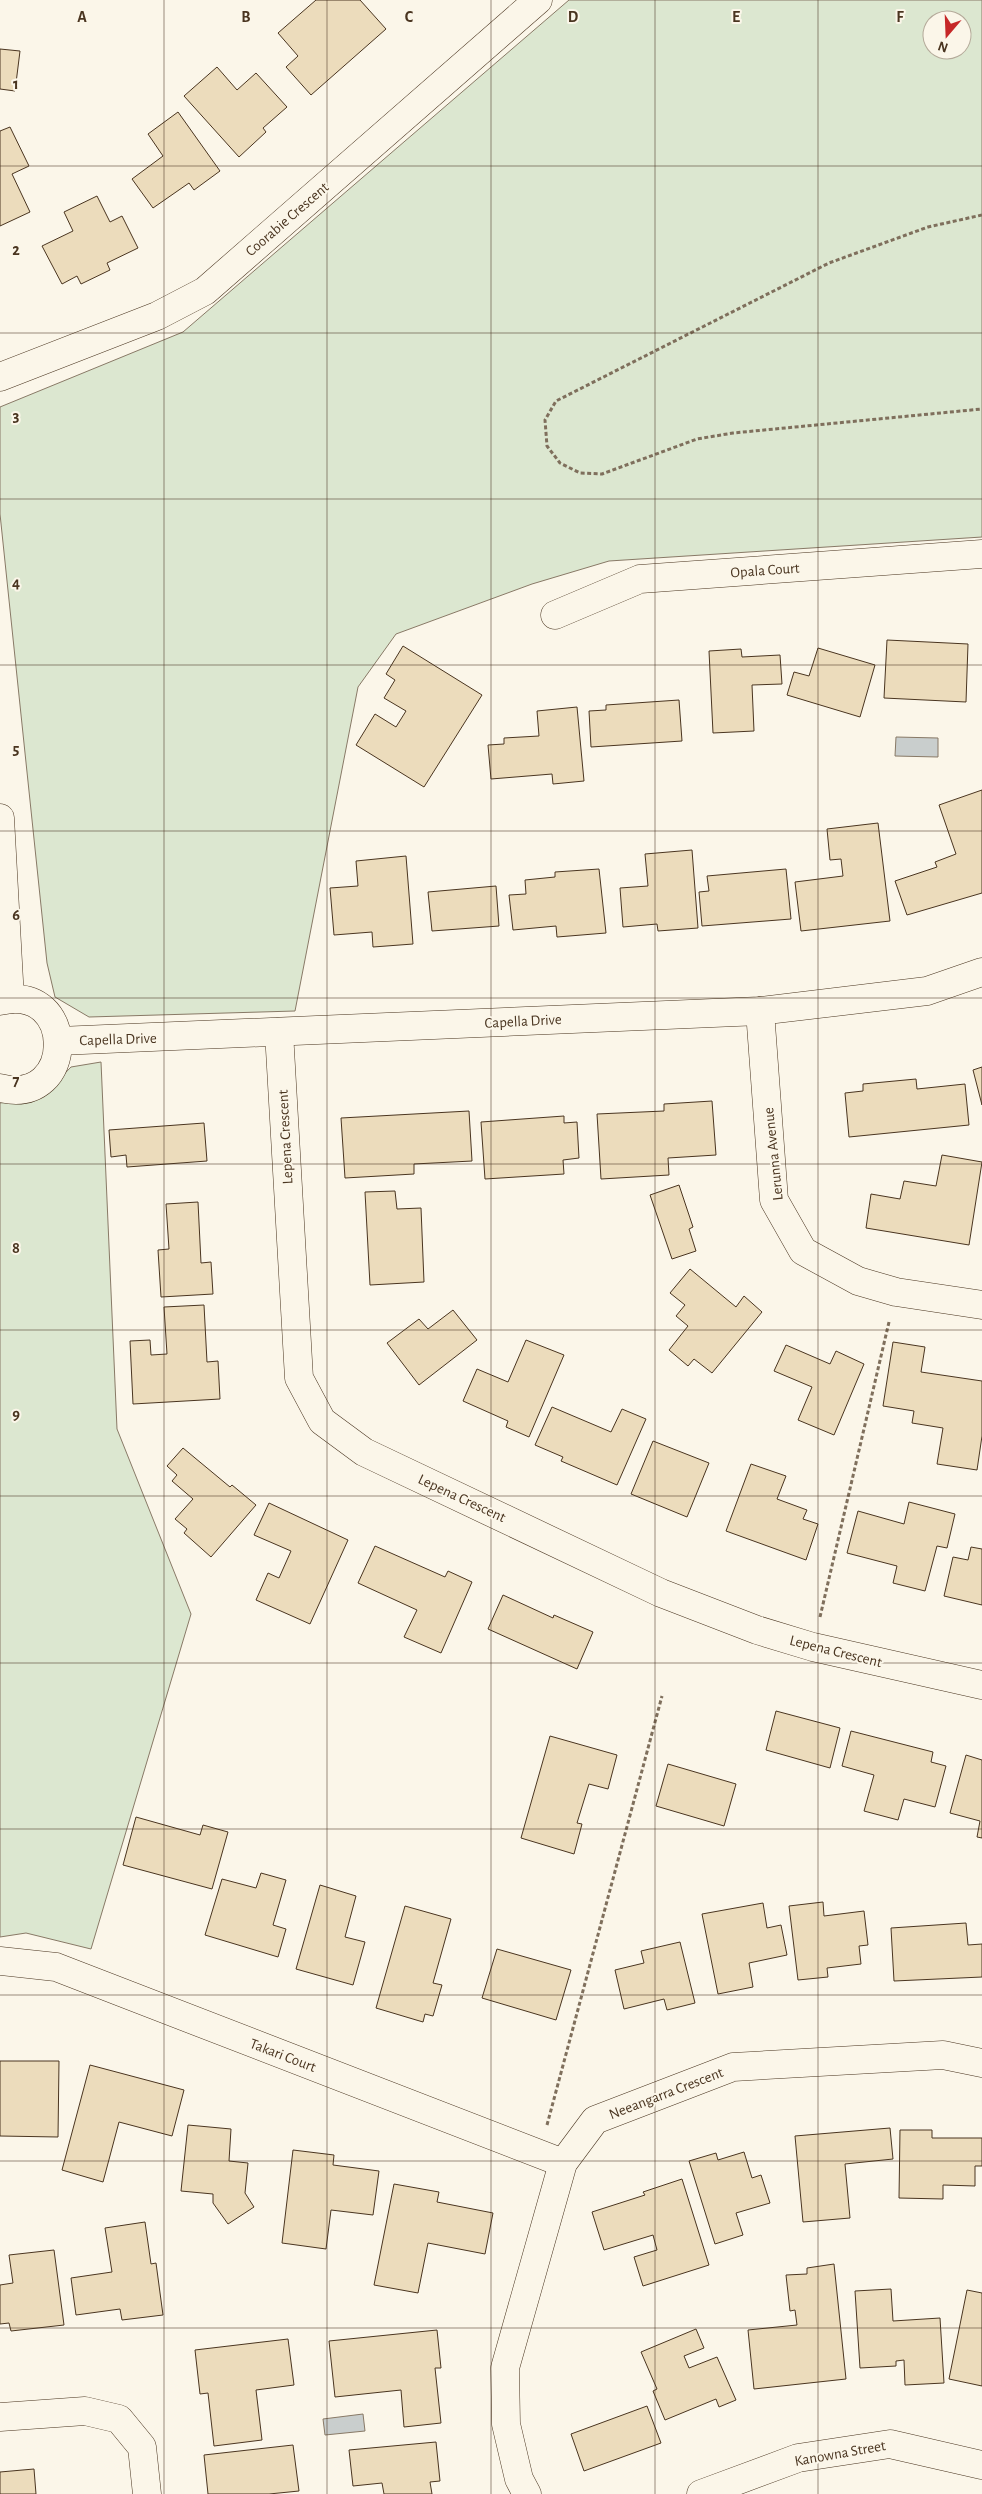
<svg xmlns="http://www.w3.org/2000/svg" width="982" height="2494" viewBox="0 0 982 2494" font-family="'Alegreya Sans',sans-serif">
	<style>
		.green { fill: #dce7d0; stroke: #887966; fill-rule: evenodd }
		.water { fill: #c9cecd; stroke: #887966 }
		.building { fill: #ecdcbc; stroke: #4a3520 }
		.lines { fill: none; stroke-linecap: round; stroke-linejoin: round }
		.minor-casing { stroke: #4a3520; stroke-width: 29 }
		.path { stroke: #7f6f5c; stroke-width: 3; stroke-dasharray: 4 2.5; stroke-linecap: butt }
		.minor { stroke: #fbf6e9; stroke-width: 28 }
		.grid { fill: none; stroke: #4a3520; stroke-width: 1; stroke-opacity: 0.55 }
		.labels { text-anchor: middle; stroke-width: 4; stroke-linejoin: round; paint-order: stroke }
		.street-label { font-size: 15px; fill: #4a3520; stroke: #fbf6e9 }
		.grid-label { font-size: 16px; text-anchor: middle; font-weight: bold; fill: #4a3520; stroke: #fbf6e9; stroke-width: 4; stroke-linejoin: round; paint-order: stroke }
	</style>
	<rect width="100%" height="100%" fill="#fbf6e9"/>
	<g class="green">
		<path d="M 569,0 L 982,0 L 982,537 L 609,561 L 532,584 L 396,634 L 358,687 L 295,1011 L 89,1017 L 55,997 L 47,963 L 0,514 L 0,407 L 183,332 ZM 932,20 L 962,20 L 962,50 L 932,50 Z"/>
		<polygon points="101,1062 117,1429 191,1614 91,1949 26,1933 0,1937 0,1103 41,1098 71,1067"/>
	</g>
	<g class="water">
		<polygon points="896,737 938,738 938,757 895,756"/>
		<polygon points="363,2414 365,2431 325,2435 323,2419"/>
	</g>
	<g class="building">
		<polygon points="316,0 360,0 386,29 311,95 286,67 298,56 278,33"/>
		<polygon points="0,49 20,51 15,91 0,89"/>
		<polygon points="217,67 237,90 256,73 287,107 263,128 266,132 239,157 184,96"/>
		<polygon points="178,112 220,171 194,190 189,183 153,208 132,179 163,156 148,134"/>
		<polygon points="10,127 29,166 12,174 30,212 0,226 0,131"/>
		<polygon points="97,196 110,222 122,216 138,248 107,263 110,270 81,284 77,276 62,284 42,246 73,231 64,212"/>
		<polygon points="887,640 968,644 966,702 884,698"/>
		<polygon points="403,646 482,695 424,787 356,745 375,714 396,727 406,711 384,698 395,680 386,674"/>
		<polygon points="818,648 875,665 860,717 787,695 794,672 809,676"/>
		<polygon points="741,649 742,657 780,655 782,684 752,685 754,731 713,733 709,651"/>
		<polygon points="679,700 682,741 591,747 589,711 606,710 606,705"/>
		<polygon points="577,707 584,781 553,784 552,774 491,779 488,745 504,744 504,738 539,736 537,711"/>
		<polygon points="982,790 982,893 907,915 895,881 937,867 935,862 956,854 939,805"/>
		<polygon points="878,823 890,921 801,931 795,882 843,876 841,859 830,860 827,829"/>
		<polygon points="692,850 698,928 658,931 657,924 623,927 620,888 648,886 645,854"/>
		<polygon points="406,856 413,944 373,947 372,932 334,935 330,888 358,886 356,861"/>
		<polygon points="599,869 606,933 557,937 556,926 513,930 509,895 526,894 525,880 555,877 555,872"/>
		<polygon points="786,869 791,919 702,926 699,892 709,891 707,876"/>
		<polygon points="496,886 499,926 432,931 428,892"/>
		<polygon points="982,1067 982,1105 973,1070"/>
		<polygon points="916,1079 917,1089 965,1084 969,1125 849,1137 845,1093 863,1091 863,1084"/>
		<polygon points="712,1101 716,1155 668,1158 669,1175 601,1179 597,1114 664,1111 664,1104"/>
		<polygon points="469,1111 472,1161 414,1164 414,1174 345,1178 341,1118"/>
		<polygon points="564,1116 564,1123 577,1122 579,1158 563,1160 564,1174 485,1179 481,1122"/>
		<polygon points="204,1123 207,1161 127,1167 126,1155 111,1157 109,1130"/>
		<polygon points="942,1155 982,1162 969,1245 866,1228 871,1194 900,1199 904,1181 936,1186"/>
		<polygon points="679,1185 693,1227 689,1229 696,1251 672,1259 650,1195"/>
		<polygon points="395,1191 397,1209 421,1208 424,1282 370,1285 365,1192"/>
		<polygon points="198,1202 201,1263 211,1262 213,1294 161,1297 158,1250 169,1249 166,1204"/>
		<polygon points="690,1269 736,1307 744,1296 762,1312 712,1373 694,1359 688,1366 669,1350 688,1326 676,1316 685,1305 670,1293"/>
		<polygon points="204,1305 207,1362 218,1361 220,1399 133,1404 130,1341 150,1340 151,1355 167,1354 164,1307"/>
		<polygon points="453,1310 477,1340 419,1385 387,1343 419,1319 428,1329"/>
		<polygon points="526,1340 564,1355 529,1437 506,1427 508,1421 463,1401 477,1369 508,1382"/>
		<polygon points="893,1342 925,1347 921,1372 982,1381 982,1436 977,1470 937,1464 943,1428 912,1423 914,1411 883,1406"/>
		<polygon points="786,1345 830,1364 836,1351 864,1364 834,1435 798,1420 812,1387 774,1371"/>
		<polygon points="552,1407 611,1432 622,1409 646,1419 617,1485 561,1461 563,1457 535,1445"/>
		<polygon points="653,1441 709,1463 687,1517 631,1494"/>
		<polygon points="183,1448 230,1487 232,1485 256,1505 211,1557 184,1533 187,1529 175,1519 193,1499 172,1481 177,1475 167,1466"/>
		<polygon points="751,1464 786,1476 777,1499 807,1510 803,1519 818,1524 806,1560 726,1531"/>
		<polygon points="909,1502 955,1514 947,1548 937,1546 925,1591 893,1583 897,1566 847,1553 858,1511 904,1524"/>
		<polygon points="269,1503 348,1540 310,1624 256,1600 268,1573 279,1578 291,1551 254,1535"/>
		<polygon points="375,1546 445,1577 448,1571 472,1582 441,1653 404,1637 417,1610 358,1583"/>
		<polygon points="971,1547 982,1549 982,1605 944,1596 953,1557 968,1560"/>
		<polygon points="503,1595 553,1618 554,1615 593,1632 577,1669 488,1629"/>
		<polygon points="776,1711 840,1728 830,1768 766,1750"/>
		<polygon points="851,1731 933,1752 931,1762 946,1766 935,1807 904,1799 898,1820 864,1811 874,1775 842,1766"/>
		<polygon points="550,1736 617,1755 608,1789 589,1784 577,1823 582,1824 574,1854 521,1838"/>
		<polygon points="966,1755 982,1760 982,1838 977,1837 980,1821 950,1813"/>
		<polygon points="668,1764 736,1784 724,1826 656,1806"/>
		<polygon points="136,1817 200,1835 203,1825 228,1832 212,1889 123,1865"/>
		<polygon points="261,1873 286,1880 273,1925 286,1929 278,1957 205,1935 222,1879 256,1888"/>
		<polygon points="320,1885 356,1896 345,1937 365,1942 353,1985 296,1969"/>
		<polygon points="823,1902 824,1916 864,1911 868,1945 859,1946 861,1964 827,1968 828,1977 798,1980 789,1906"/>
		<polygon points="763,1903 767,1928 781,1925 787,1955 749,1963 753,1987 718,1994 702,1914"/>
		<polygon points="405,1906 451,1919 433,1983 442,1985 433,2016 425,2014 423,2022 376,2008"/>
		<polygon points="966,1923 968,1945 982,1944 982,1977 894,1981 891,1928"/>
		<polygon points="680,1942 695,2003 667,2010 664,1999 624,2009 615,1970 644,1963 641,1951"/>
		<polygon points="497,1949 571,1970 556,2020 482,1998"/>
		<polygon points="0,2061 59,2061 58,2137 0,2136"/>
		<polygon points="90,2065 184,2090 172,2136 119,2122 103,2182 62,2170"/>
		<polygon points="188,2125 231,2129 229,2161 248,2163 245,2193 254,2207 228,2224 213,2203 213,2194 181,2191"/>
		<polygon points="890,2128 893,2159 845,2164 850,2218 803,2222 795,2136"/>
		<polygon points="900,2130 932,2130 932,2138 982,2138 982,2166 975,2166 975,2186 943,2185 943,2199 899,2198"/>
		<polygon points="293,2150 334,2155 333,2165 379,2171 373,2215 331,2210 326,2249 282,2243"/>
		<polygon points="744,2152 752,2178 761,2175 770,2203 736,2213 743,2235 715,2244 689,2161 716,2153 718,2160"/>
		<polygon points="682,2179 709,2265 643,2286 634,2257 657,2250 653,2235 604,2250 592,2212 645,2195 643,2192"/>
		<polygon points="394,2184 439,2192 437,2202 493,2213 485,2254 428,2243 418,2293 374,2285"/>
		<polygon points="145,2222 151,2264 156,2263 163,2315 122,2320 120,2309 76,2315 71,2278 112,2272 105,2228"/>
		<polygon points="54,2250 64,2325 11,2331 9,2323 0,2324 0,2285 13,2283 9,2255"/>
		<polygon points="834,2264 846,2379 754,2389 748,2330 797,2325 795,2310 790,2311 786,2275 807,2274 807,2268"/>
		<polygon points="891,2289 893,2321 940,2318 944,2383 905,2385 904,2360 896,2361 896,2366 860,2368 855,2291"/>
		<polygon points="967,2290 982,2293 982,2386 949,2379"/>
		<polygon points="696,2329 704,2348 684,2356 689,2368 717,2357 736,2400 719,2407 716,2399 665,2420 653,2391 657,2389 641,2352"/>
		<polygon points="437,2330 441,2368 435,2368 441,2423 404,2427 401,2390 335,2397 329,2341"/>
		<polygon points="288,2339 294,2385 256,2390 262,2440 214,2446 208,2393 200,2394 195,2350"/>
		<polygon points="647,2406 661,2443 584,2471 571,2434"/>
		<polygon points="436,2442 440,2481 430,2482 432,2494 384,2494 382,2483 353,2486 349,2450"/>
		<polygon points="293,2445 299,2491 269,2494 208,2494 204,2455"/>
		<polygon points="34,2469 36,2494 0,2494 0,2472"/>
	</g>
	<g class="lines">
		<g class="minor-casing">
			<g id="minor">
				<polyline points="0,377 157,316 205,291 538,0"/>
				<polyline points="555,615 640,579 982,554"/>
				<polyline points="0,818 10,999"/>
				<path d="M 0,1001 C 77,982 77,1107 0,1088"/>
				<polyline points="760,1011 774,1200 803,1251 858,1281 896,1292 982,1305"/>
				<polyline points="279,1032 299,1378 322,1421 364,1452 661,1593 757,1630 813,1647 982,1685"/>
				<polyline points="59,1041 760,1011 927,991 982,972"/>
				<polyline points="0,1961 56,1967 563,2163"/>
				<polyline points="0,2417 85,2411 119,2419 142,2447 147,2494"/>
				<polyline points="527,2494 519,2479 506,2424 505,2368 563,2163 595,2120 733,2067 943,2055 982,2063"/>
				<polyline points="701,2494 798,2458 890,2444 982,2465"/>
			</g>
		</g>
		<g class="path">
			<polyline points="982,215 928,227 829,263 556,401 545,420 547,446 560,463 580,473 602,474 697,439 733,433 982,409"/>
			<polyline points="820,1617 889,1322"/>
			<polyline points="547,2125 662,1696"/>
		</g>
		<use href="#minor" class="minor"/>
	</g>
	<path class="grid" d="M 164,0 L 164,2494M 327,0 L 327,2494M 491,0 L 491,2494M 655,0 L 655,2494M 818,0 L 818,2494M 0,166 L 982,166M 0,333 L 982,333M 0,499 L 982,499M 0,665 L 982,665M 0,831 L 982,831M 0,998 L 982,998M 0,1164 L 982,1164M 0,1330 L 982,1330M 0,1496 L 982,1496M 0,1663 L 982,1663M 0,1829 L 982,1829M 0,1995 L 982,1995M 0,2161 L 982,2161M 0,2328 L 982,2328"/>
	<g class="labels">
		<g class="street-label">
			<text transform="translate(287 219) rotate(-41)" y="5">Coorabie Crescent</text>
			<text transform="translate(765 570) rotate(-4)" y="5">Opala Court</text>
			<text transform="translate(523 1021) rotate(-3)" y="5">Capella Drive</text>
			<text transform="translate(118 1039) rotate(-2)" y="5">Capella Drive</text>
			<text transform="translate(285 1137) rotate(-93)" y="5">Lepena Crescent</text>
			<text transform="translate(773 1154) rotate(-96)" y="5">Lerunna Avenue</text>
			<text transform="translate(462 1498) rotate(25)" y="5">Lepena Crescent</text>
			<text transform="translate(836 1651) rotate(14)" y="5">Lepena Crescent</text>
			<text transform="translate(283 2055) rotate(21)" y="5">Takari Court</text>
			<text transform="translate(666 2093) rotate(-21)" y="5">Neeangarra Crescent</text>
			<text transform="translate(840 2453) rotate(-10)" y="5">Kanowna Street</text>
		</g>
	</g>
	<g class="grid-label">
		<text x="82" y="22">A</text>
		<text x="246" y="22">B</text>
		<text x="409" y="22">C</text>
		<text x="573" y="22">D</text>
		<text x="736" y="22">E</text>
		<text x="900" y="22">F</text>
		<text x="16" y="89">1</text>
		<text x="16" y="255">2</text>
		<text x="16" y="421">3</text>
		<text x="16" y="588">4</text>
		<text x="16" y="754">5</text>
		<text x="16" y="920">6</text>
		<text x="16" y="1086">7</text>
		<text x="16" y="1253">8</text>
		<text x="16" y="1419">9</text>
	</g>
	<g transform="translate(947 35) rotate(199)"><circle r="24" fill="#fbf6e9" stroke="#b4a999"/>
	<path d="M0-4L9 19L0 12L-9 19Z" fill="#c62828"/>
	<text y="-8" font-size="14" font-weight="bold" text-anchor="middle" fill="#4a3520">N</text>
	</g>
</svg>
